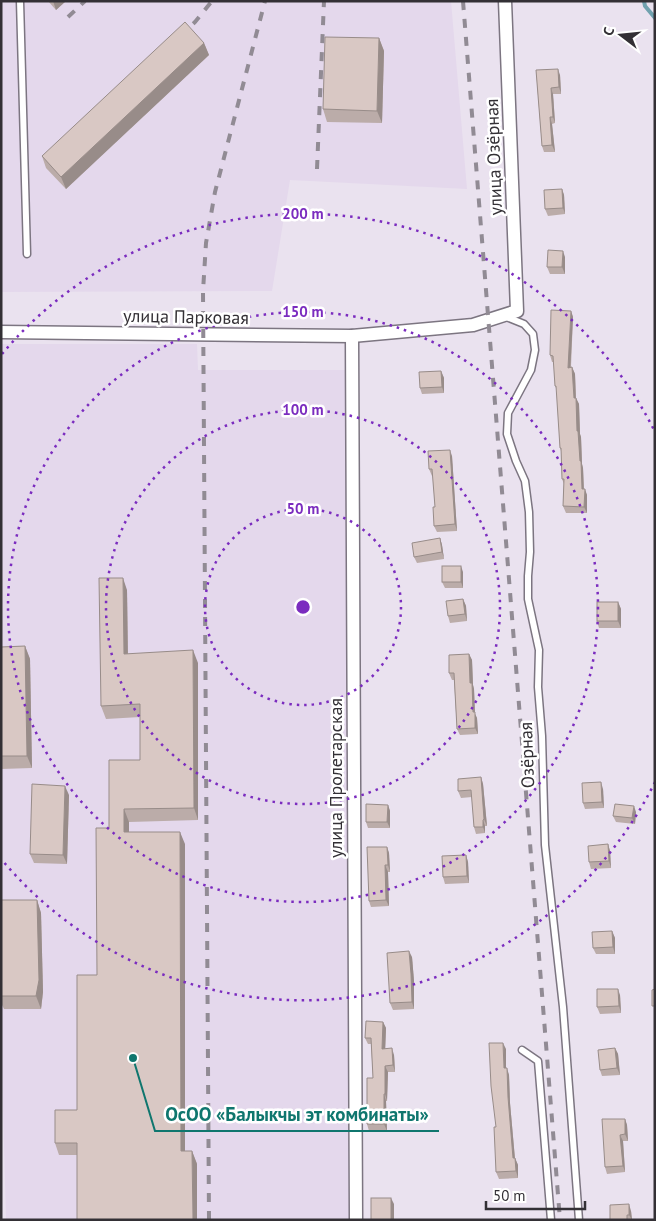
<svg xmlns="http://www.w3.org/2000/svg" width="656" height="1221" viewBox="0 0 656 1221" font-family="'PT Sans',sans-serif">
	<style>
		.built { fill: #e4d8ec }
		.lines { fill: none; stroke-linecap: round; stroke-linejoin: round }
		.stream { stroke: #70a1ae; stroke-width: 4 }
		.lane-casing { stroke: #7c7581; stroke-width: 9 }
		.street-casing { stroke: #7c7581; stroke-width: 15 }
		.lane { stroke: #fff; stroke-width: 6 }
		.street { stroke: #fff; stroke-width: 12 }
		.rail { stroke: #918b94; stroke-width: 4; stroke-dasharray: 9 9; stroke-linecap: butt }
		.wall { fill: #bbaca9 }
		.shaded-wall { fill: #988c89 }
		.building { fill: #d9c8c4; stroke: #988c89 }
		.ring { fill: none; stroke: #7b2cbf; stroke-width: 2.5; stroke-dasharray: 2.5 5 }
		.labels { text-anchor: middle; stroke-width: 5; stroke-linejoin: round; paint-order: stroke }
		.street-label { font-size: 18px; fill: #333035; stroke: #fff }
		.centre { fill: #7b2cbf; stroke: #fff; stroke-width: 2.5 }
		.ring-label { font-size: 15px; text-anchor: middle; font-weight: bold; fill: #7b2cbf; stroke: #fff; stroke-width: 5; stroke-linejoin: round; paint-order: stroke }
		.leader { fill: none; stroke: #0f766e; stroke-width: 2 }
		.callout-dot { fill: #0f766e; stroke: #fff; stroke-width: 2 }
		.callout-label { font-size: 19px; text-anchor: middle; font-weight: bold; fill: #0f766e; stroke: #fff; stroke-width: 5; stroke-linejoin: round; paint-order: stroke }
	</style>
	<rect width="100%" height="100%" fill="#eae2ef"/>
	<g class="built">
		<polygon points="1,1 451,1 467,189 290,180 272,291 1,292"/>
		<polygon points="1,344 197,344 198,370 348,370 350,1220 6,1220 1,1033"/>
	</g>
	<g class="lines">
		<polyline class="stream" points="644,1 645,6 655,18"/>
		<g class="lane-casing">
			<g id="lane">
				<polyline points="20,1 27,254"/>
				<polyline points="504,316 524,324 533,334 535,350 531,370 508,413 507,434 516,461 525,481 529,512 530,552 528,576 528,599 539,650 538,687 542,736 545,845 563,1007 579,1220"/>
				<polyline points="522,1050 538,1061 551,1220"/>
			</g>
		</g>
		<g class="street-casing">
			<g id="street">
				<polyline points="1,332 352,336 473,325 517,311 505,1"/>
				<polyline points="352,336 356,1220"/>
			</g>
		</g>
		<use href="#lane" class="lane"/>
		<use href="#street" class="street"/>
		<g class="rail">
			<polyline points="463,1 560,1220"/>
			<polyline points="68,17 85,1"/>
			<polyline points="180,36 195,22 212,1"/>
			<polyline points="317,169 324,1"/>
			<polyline points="209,1220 203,291 206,243 215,192 265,1"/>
		</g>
	</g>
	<g class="wall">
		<polygon points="48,1 66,1 56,10"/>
		<polygon points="379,38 384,51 382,123 327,122 323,109"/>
		<polygon points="204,43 209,55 66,189 46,168 42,156"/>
		<polygon points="536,70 560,75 561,94 553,94 555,123 552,124 555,152 544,152 542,146"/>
		<polygon points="562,189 564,195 565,214 548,216 545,209"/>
		<polygon points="565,257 565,274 550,274 547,267"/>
		<polygon points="571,311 573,317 571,367 572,367 575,374 576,398 579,404 580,434 581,437 582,464 583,468 584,489 587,495 587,513 566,513 563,506 564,484 562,479 561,451 560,448 557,390 555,386 554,362 552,362 550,355"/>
		<polygon points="441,371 444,378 444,393 422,394 420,388"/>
		<polygon points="452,456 457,531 437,532 434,526 435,507 433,476 432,476 429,469"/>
		<polygon points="440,538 442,545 444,559 417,563 414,557"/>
		<polygon points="463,572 463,588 445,588 442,582"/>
		<polygon points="127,590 128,654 198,663 198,820 129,822 129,832 185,844 185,1151 192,1151 197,1164 77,1155 59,1155 55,1143 77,1110 97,975 109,828 140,760 140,717 106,719 101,706"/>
		<polygon points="463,599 466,606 467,621 450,623 448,616"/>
		<polygon points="618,602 621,609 621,628 599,628 597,621"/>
		<polygon points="25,646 30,659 32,768 1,769 1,647"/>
		<polygon points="469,654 472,660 473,685 474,689 475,714 477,718 478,734 460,735 457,729 454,680 452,680 449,673"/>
		<polygon points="481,777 483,784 487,826 485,826 485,833 476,834 474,827 472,797 461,798 458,791"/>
		<polygon points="603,789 604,808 585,809 583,803"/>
		<polygon points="69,795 67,864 34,863 30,854"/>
		<polygon points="388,805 390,811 390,828 368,828 366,822"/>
		<polygon points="636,812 635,824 616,822 613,816"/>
		<polygon points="608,844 610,851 611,868 591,869 589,862"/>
		<polygon points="387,847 389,853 390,872 388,872 389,906 371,907 369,901"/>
		<polygon points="466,855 468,862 469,883 445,884 443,877"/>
		<polygon points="1,900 37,900 41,913 43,992 41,1009 4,1009 1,1003"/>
		<polygon points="612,931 615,938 615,954 596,954 593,948"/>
		<polygon points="412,957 414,981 414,1009 393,1010 390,1003"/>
		<polygon points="620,995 621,1013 600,1014 597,1007"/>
		<polygon points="383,1022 386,1028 385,1049 394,1055 395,1072 388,1072 387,1101 386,1101 387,1131 369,1131 367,1124 373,1078 371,1044 368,1044 365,1038"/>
		<polygon points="615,1048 618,1054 620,1075 602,1076 600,1070"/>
		<polygon points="506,1049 506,1068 509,1075 510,1103 515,1158 518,1165 518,1178 499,1179 496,1172 496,1127"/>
		<polygon points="625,1119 627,1125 628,1141 623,1141 625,1172 607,1174 605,1167"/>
		<polygon points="631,1211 632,1220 610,1220"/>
	</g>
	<g class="shaded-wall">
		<polygon points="53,1 66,1 56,10"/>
		<polygon points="379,38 384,51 382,123 377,111"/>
		<polygon points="204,43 209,55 66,189 61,177"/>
		<polygon points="558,69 560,75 561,94 559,87"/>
		<polygon points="551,88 553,94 555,123 553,117"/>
		<polygon points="550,117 552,124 555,152 552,145"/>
		<polygon points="562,189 564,195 565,214 563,208"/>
		<polygon points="563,251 565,257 565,274 562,267"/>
		<polygon points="571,311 573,317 570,374 568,368"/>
		<polygon points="572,367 575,374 576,403 576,398 579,404 580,434 581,437 582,464 583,468 584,495 582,489 574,398"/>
		<polygon points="441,371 444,378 444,393 442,387"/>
		<polygon points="450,450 452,456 457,531 455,524"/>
		<polygon points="585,489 587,495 587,513 584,507"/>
		<polygon points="440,538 442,545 444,559 442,552"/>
		<polygon points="461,566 463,572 463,588 461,582"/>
		<polygon points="123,578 127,590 128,667 124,654"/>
		<polygon points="463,599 466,606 467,621 465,614"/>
		<polygon points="618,602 621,609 621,628 618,621"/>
		<polygon points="25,646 30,659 32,768 27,756"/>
		<polygon points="193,650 198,663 198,820 194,808"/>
		<polygon points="469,654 472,660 473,685 474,689 475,714 477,718 478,734 475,728 470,683"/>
		<polygon points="481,777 483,784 487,826 484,819"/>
		<polygon points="601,782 603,789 604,808 602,802"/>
		<polygon points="65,786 69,795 67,864 63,855"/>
		<polygon points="388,805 390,811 390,828 387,822"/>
		<polygon points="634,806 636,812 635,824 632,818"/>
		<polygon points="124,809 129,822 129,845 124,832"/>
		<polygon points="483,820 485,826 485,833 483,827"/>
		<polygon points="180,832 185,844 185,1164 181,1151"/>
		<polygon points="608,844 610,851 611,868 609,861"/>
		<polygon points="387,847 389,853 390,872 388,865"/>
		<polygon points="466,855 468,862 469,883 467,876"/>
		<polygon points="385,865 388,872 389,906 386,900"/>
		<polygon points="37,900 41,913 43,992 41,1009 36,996"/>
		<polygon points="612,931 615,938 615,954 613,947"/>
		<polygon points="409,951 412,957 414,981 414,1009 412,1002"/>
		<polygon points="618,989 620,995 621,1013 619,1006"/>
		<polygon points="383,1022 386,1028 385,1055 382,1049"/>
		<polygon points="503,1043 506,1049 506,1075 504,1068"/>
		<polygon points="392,1048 394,1055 395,1072 393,1065"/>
		<polygon points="615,1048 618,1054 620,1075 617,1068"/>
		<polygon points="385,1066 388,1072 387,1101 385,1094"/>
		<polygon points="507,1068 509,1075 510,1103 515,1160 515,1158 518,1165 518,1178 516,1171 513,1158 508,1097"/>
		<polygon points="384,1094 386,1101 387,1131 384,1124"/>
		<polygon points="625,1119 627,1125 628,1141 625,1134"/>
		<polygon points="620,1135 623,1141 625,1172 623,1166"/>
		<polygon points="192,1151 197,1164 197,1220 193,1220"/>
		<polygon points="391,1198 394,1204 394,1220 391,1220"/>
		<polygon points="629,1204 631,1211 632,1220 629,1215"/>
	</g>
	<g class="building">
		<polygon points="185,22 204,43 61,177 42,156"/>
		<polygon points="325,37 379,38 377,111 323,109"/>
		<polygon points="558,69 559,87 551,88 553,117 550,117 552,145 542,146 536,70"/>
		<polygon points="562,189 563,208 545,209 544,190"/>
		<polygon points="548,250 563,251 562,267 547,267"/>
		<polygon points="551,310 571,311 568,368 572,367 574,398 576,398 577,431 578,431 580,461 581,461 582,489 585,489 584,507 563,506 564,479 562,479 561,448 560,448 556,386 555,386 553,356 550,355"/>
		<polygon points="441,371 442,387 420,388 419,372"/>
		<polygon points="450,450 455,524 434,526 433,507 435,507 432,469 429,469 428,451"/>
		<polygon points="440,538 442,552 414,557 412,543"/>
		<rect x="442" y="566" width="19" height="16"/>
		<polygon points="99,578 123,578 124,654 193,650 194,808 124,809 124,832 180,832 181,1151 192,1151 193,1220 77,1220 77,1143 55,1143 55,1110 77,1110 77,975 97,975 96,828 109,828 109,760 140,760 140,704 101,706"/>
		<polygon points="463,599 465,614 448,616 446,601"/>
		<rect x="597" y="602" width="21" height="19"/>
		<polygon points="25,646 27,756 1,756 1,647"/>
		<polygon points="469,654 470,683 472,683 473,712 475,712 475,728 457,729 454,673 449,673 449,655"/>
		<polygon points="481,777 484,819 483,820 483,827 474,827 471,790 458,791 458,779"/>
		<polygon points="601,782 602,802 583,803 582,783"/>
		<polygon points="32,784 65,786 63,855 30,854"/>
		<polygon points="366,804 388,805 387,822 366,822"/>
		<polygon points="615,804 634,806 632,818 613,816"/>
		<polygon points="608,844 609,861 589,862 588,846"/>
		<polygon points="367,847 387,847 388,865 385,865 386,900 369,901"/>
		<polygon points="466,855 467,876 443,877 442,856"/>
		<polygon points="1,900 37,900 39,980 36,996 1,996"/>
		<polygon points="612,931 613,947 593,948 592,932"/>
		<polygon points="409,951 411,974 412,1002 390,1003 387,953"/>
		<polygon points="597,989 618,989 619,1006 597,1007"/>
		<polygon points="655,989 655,1006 652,1006 652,990"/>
		<polygon points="366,1021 383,1022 382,1049 392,1048 393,1065 385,1066 385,1094 384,1094 384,1124 367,1124 367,1078 373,1078 371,1038 365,1038"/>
		<polygon points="489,1043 503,1043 504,1068 507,1068 508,1097 513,1158 515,1158 516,1171 496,1172 494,1127 496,1127 491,1086"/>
		<polygon points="615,1048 617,1068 600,1070 598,1050"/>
		<polygon points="602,1119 625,1119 625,1134 620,1135 623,1166 605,1167"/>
		<rect x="371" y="1198" width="20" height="22"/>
		<polygon points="629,1204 629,1215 627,1215 627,1220 610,1220 610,1205"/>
	</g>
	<g class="ring">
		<circle cx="303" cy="607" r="98"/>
		<circle cx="303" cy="607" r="197"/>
		<circle cx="303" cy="607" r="295"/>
		<path d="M655 782A393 393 0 0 1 2 860M2 354A393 393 0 0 1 655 432"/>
	</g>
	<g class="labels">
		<g class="street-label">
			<text transform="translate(494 157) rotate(-92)" y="6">улица Озёрная</text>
			<text transform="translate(186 317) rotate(1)" y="6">улица Парковая</text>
			<text transform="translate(527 755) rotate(-92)" y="6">Озёрная</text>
			<text transform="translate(336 778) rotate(-90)" y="6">улица Пролетарская</text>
		</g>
	</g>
	<circle cx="303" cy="607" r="8" class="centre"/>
	<g class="ring-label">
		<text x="303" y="219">200 m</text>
		<text x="303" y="317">150 m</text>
		<text x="303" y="415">100 m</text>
		<text x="303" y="514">50 m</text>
	</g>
	<path class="leader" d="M133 1058L155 1131H439"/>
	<circle class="callout-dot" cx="133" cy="1058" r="5"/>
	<g class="callout-label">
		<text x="297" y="1121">ОсОО «Балыкчы эт комбинаты»</text>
	</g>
	<rect width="656" height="1221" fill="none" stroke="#333035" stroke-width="5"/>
	<g transform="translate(621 35) rotate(286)" stroke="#ffffff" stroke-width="4" paint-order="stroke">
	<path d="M0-4L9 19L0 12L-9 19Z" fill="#333035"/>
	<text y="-8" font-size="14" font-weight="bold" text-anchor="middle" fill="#333035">С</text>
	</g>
	<path d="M486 1201v8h99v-8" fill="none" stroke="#333035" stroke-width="2.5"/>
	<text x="493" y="1201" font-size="15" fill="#333035" stroke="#ffffff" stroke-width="4" paint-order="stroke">50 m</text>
</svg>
